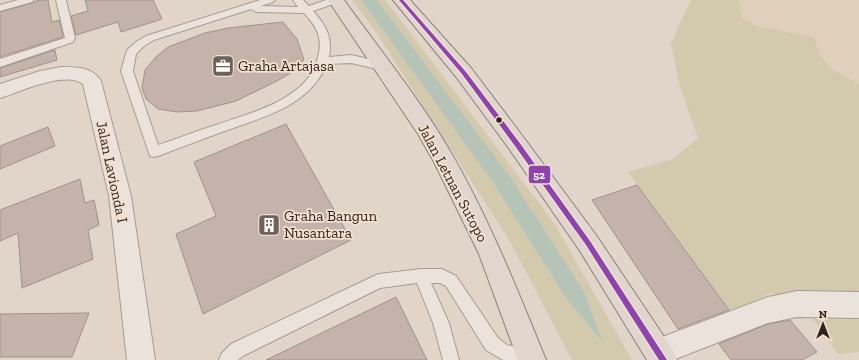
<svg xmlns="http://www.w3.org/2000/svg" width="859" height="360" viewBox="0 0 859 360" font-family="'Zilla Slab',serif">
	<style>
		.farmland { fill: #e0d0bb }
		.green { fill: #d3caad }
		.water { fill: #b6c4b7 }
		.building { fill: #c4b3ab; stroke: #a1918a }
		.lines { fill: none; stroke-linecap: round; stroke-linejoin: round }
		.lane-casing { stroke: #a69b94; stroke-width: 2 }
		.street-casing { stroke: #a69b94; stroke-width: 2 }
		.primary-casing { stroke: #8b817a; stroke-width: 2 }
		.lane { fill: #eae2db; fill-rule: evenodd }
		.street { fill: #eae2db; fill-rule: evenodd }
		.primary { fill: #e1d6cd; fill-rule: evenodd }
		.bus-1-casing { stroke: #f2e0d0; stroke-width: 3 }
		.bus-1 { fill: #8e44ad; fill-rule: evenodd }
		.bus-dot { fill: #33221d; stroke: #f2e0d0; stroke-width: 1.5 }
		.labels { text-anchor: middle; stroke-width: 3.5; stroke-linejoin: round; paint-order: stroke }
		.poi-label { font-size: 15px; fill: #33221d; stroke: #f2e0d0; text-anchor: start }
		.street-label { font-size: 15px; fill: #33221d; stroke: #f2e0d0 }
		.line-badge { stroke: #f2e0d0; stroke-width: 1.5 }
		.badge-label { font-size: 11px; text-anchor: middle; font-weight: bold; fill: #fff }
	</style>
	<rect width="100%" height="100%" fill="#e1d5ca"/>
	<polygon class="farmland" points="739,0 859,0 859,84 832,69 819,54 814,37 756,26 742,18"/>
	<g class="green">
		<polygon points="352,0 361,0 492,181 566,298 602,342 584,292 397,26 377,0 385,0 402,22 554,223 632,360 572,360 511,243 376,32"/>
		<polygon points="691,0 739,0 742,18 756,26 814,37 819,54 832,69 859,84 859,295 783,298 770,293 754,302 729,310 628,172 673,159 698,138 680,87 671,43"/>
		<polygon points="811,316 859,318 859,352 838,354"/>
	</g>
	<polygon class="water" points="361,0 377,0 511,178 584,292 603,343 566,298 492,181"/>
	<g class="building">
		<polygon points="39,0 48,0 52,22 59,20 63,37 0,57 0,12 32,3"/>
		<polygon points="85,0 153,0 162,19 121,32 118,22 76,35 71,16 88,11"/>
		<polygon points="283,22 297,39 304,60 289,74 277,81 236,101 197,111 177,112 158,109 146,99 142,88 145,70 156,57 168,47 205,33 228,28"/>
		<polygon points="55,50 57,60 0,77 0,68"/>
		<polygon points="286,124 351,240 203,314 176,234 216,216 194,162"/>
		<polygon points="48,127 55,146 0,169 0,146"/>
		<polygon points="80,179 85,203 94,200 99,225 88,230 93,259 22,288 18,233 0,241 0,210"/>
		<polygon points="637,185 729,310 678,329 592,200"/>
		<polygon points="396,297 427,360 266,360"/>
		<polygon points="89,313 72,357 0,357 0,314"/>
		<polygon points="790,320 817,352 802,360 731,360 719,344 768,324"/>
	</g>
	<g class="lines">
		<g class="lane-casing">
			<g id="lane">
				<polygon points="18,0 34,0 32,2 0,11 0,5"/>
				<polygon points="56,0 66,0 75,38 73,42 0,67 0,59 65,38"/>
				<path d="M 260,0 L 275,0 L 273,2 L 261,6 L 298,7 L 293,0 L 303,0 L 309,6 L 326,0 L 341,0 L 339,2 L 313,11 C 326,25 333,38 329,57 L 351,55 L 386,63 L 387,66 L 386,69 L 382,70 L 351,63 L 327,64 C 309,106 264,117 225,131 C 203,139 181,147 158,156 L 154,157 L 150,156 L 121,71 L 127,50 L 136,42 L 146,36 ZM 251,9 L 256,12 L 304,13 C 317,27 323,38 318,57 C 309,99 251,113 216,125 C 196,131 177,139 158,145 L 133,71 L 136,54 L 144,46 L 154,40 Z"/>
				<polygon points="421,269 442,269 456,276 498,338 507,345 538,352 540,358 539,360 503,360 486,350 446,286 440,283 431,283 449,323 459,360 443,360 433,323 417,283 380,288 243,356 238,360 219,360 221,354 231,344 374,276 379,274"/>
			</g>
		</g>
		<g class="street-casing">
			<g id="street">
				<path d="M 61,67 C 76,67 93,67 101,81 L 131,196 L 155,360 L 127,360 L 109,196 L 83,84 C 65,70 20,92 0,98 L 0,84 L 40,71 Z"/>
				<polygon points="797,291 859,292 859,318 797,317 768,323 673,360 649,360 645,352 649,342 768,297"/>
			</g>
		</g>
		<g class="primary-casing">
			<g id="primary">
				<path d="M 328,0 L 344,0 C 380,50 419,98 450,151 C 489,218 517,289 546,360 L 518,360 L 479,254 L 434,162 L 418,134 Z"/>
				<polygon points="393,0 410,0 471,68 524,138 596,235 673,350 677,360 647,360 580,251 510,150 457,78"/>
			</g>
		</g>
		<use href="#lane" class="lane"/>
		<use href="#street" class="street"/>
		<use href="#primary" class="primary"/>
		<g class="bus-1-casing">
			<polygon id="bus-1" points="399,0 403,0 466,72 519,142 590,241 667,360 659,360 586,245 515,146 462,74"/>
		</g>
		<use href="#bus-1" class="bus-1"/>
	</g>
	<defs>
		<g id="office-square" transform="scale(1.15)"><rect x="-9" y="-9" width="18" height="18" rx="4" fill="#70615a" stroke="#f2e0d0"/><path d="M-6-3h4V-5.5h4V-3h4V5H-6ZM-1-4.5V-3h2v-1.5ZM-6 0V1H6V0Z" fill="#fff"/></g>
		<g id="building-square" transform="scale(1.15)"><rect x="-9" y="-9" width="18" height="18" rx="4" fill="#70615a" stroke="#f2e0d0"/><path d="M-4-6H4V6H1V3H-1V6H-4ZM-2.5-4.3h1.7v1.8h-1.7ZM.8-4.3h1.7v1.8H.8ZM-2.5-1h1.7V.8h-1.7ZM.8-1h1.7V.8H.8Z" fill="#fff"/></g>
	</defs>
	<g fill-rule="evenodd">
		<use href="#office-square" x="223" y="66"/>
		<use href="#building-square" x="269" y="225"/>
	</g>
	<circle class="bus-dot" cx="499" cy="120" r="3.5"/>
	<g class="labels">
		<g class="poi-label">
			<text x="238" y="71">Graha Artajasa</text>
			<text x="284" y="221">Graha Bangun<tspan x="284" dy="17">Nusantara</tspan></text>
		</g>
		<g class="street-label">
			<text transform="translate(112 172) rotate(78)" y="5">Jalan Lavionda I</text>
			<text transform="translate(453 183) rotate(62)" y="5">Jalan Letnan Sutopo</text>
		</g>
	</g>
	<rect class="line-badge" x="528" y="165" width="23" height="19" rx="4" fill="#8e44ad"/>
	<g class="badge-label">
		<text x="539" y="179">52</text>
	</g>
	<g transform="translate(823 324)" stroke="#f2e0d0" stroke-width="3" paint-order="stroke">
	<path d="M0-3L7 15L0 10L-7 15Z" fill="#33221d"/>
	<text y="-6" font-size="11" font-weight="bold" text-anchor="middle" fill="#33221d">N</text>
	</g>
</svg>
